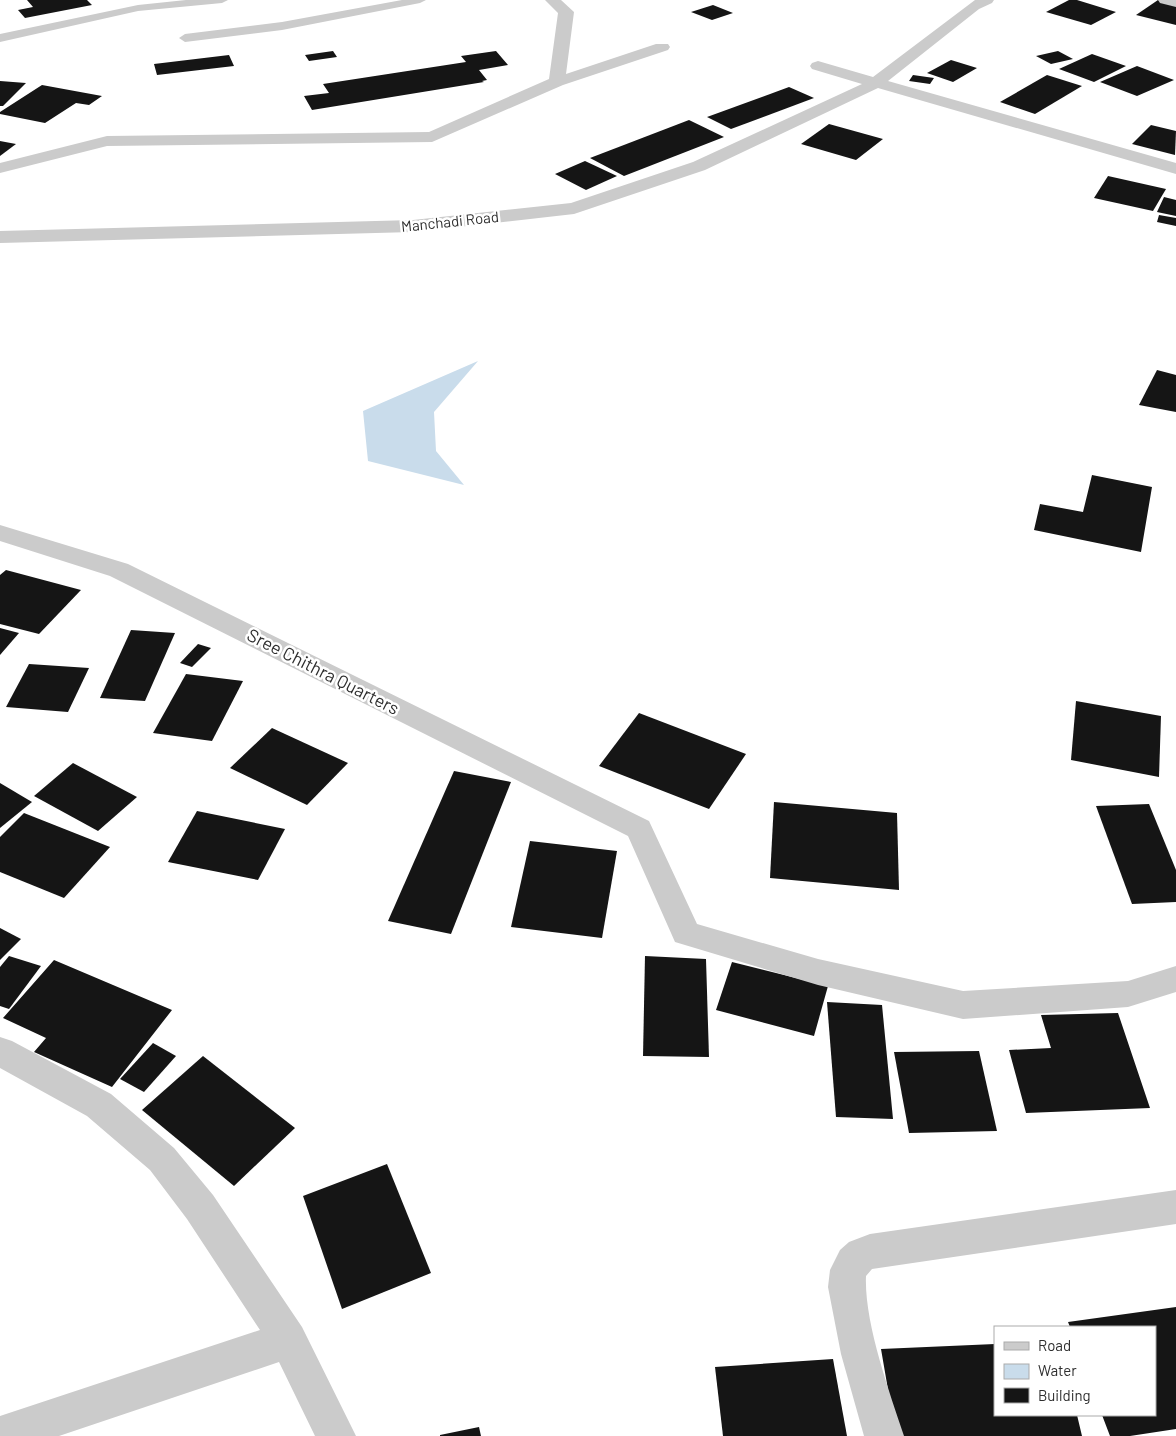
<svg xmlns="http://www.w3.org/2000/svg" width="1176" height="1436" viewBox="0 0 1176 1436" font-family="Barlow,sans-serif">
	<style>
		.water { fill: #c9dceb }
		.building { fill: #151515 }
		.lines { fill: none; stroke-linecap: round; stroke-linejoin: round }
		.lane { fill: #cbcbcb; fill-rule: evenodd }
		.street { fill: #cbcbcb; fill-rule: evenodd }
		.labels { text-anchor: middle; stroke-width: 5; stroke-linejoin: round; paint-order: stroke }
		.far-street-label { font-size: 15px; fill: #2e2e2e; stroke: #fff }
		.street-label { font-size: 18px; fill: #2e2e2e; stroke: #fff }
	</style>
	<rect width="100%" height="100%" fill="#fff"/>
	<polygon class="water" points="478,361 434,412 436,451 464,485 368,461 363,411"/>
	<g class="building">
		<polygon points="27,0 87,0 92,5 25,18 18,10 33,7"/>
		<polygon points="1069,0 1077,0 1116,12 1091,25 1046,12"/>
		<polygon points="1158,0 1176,5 1176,25 1136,15"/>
		<polygon points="713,5 733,13 712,20 691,12"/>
		<polygon points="333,51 337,57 309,61 305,55"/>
		<polygon points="496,51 508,65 479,70 487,80 482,81 484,82 312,110 304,96 329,93 323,84 466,62 461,56"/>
		<polygon points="1058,51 1073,59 1051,64 1036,56"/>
		<polygon points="1092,54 1126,66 1094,82 1059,69"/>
		<polygon points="229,55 234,66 157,75 154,64"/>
		<polygon points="951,60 977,68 953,82 927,73"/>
		<polygon points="1137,66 1174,80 1137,96 1100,82"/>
		<polygon points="913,75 934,78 930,84 909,81"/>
		<polygon points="1047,75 1082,86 1035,114 1000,102"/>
		<polygon points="0,81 26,83 3,106 0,106"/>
		<polygon points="42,85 102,96 89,105 76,103 45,123 0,114 0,112"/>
		<polygon points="789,87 814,98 731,129 707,117"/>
		<polygon points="689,120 724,137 624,176 590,158"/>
		<polygon points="829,124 883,139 856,160 801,144"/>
		<polygon points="1151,125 1176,131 1175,155 1132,144"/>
		<polygon points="0,141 16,144 0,156"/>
		<polygon points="585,161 617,176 586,190 555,174"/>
		<polygon points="1108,176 1166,189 1153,211 1094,198"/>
		<polygon points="1164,197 1176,200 1176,216 1157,212"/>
		<polygon points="1159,215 1176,218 1176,226 1157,222"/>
		<polygon points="1157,370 1176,375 1176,412 1139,405"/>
		<polygon points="1092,475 1152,487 1141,552 1034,530 1040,504 1083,512"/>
		<polygon points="6,570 81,590 39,634 0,624 0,575"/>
		<polygon points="0,628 19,633 0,655"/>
		<polygon points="131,630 175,633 145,701 100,698"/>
		<polygon points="198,644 211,648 192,667 180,663"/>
		<polygon points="29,664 89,668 68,712 6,707"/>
		<polygon points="186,674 243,681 212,741 153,733"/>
		<polygon points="1076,701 1161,716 1159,777 1071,760"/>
		<polygon points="639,713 746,754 709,809 599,766"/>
		<polygon points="272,728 348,763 307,805 230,768"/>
		<polygon points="73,763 137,797 98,831 34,796"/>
		<polygon points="454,771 511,782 451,934 388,921"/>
		<polygon points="0,783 32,802 0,828"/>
		<polygon points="774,802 897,813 899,890 770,878"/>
		<polygon points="1149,804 1176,870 1176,902 1132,904 1096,806"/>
		<polygon points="197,811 285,829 258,880 168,862"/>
		<polygon points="24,813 110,847 64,898 0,872 0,837"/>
		<polygon points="530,841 617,851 602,938 511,927"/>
		<polygon points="0,928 21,939 0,960"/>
		<polygon points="9,956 41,966 9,1009 0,1006 0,967"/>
		<polygon points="645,956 706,959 709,1057 643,1056"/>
		<polygon points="54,960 172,1010 112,1087 34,1052 46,1038 3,1018"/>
		<polygon points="732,962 828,986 814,1036 716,1010"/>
		<polygon points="827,1002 882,1005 893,1119 836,1117"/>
		<polygon points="1118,1013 1150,1108 1026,1113 1009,1050 1051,1048 1041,1015"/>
		<polygon points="153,1043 176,1056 144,1092 120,1079"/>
		<polygon points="979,1051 997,1131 909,1133 894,1052"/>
		<polygon points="203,1056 295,1128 234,1186 142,1110"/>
		<polygon points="387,1164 431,1273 342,1309 303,1196"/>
		<polygon points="1176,1307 1176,1429 1130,1436 1110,1436 1102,1415 1155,1415 1155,1327 1070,1327 1068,1322"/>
		<polygon points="995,1344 995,1415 1077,1415 1082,1436 896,1436 881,1349"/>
		<polygon points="833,1359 847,1436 723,1436 715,1367"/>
		<polygon points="479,1427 481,1436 440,1436 440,1435"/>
	</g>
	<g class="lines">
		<g class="lane">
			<polygon points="186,0 228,0 222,3 138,11 0,42 0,34 138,5"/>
			<polygon points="402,0 426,0 420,3 282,30 185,42 179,38 185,34 282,22"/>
		</g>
		<g class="street">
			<polygon points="545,0 561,0 574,12 566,74 656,44 668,44 670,47 668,50 563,85 432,142 107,146 0,173 0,163 107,136 429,132 549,79 558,13"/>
			<polygon points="975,0 994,0 992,3 979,9 888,81 1176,163 1176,174 878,88 705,170 574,214 413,232 0,243 0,231 413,220 571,203 693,162 862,84 812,69 810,66 812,63 818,61 873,77"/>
			<polygon points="1158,0 1176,0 1176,7 1160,3"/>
			<polygon points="0,525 128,564 649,821 697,924 818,959 963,991 1128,981 1176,966 1176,992 1128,1007 963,1019 818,985 675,942 628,836 110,576 0,541"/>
			<polygon points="0,1037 12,1041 111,1094 174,1148 213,1195 302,1327 356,1436 315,1436 279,1362 59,1436 0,1436 0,1416 260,1330 187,1219 150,1170 87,1116 0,1068"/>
			<path d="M 1176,1190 L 1176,1224 L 872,1269 L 866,1276 C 864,1322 889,1391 904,1436 L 864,1436 L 841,1354 L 828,1287 L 830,1270 L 840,1250 L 849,1242 L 870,1234 Z"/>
		</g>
	</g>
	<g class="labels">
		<g class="far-street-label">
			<text transform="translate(450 222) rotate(-6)" y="5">Manchadi Road</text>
		</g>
		<g class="street-label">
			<text transform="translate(323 672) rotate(27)" y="6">Sree Chithra Quarters</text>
		</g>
	</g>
	<rect x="994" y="1326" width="162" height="90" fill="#ffffff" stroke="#ababab"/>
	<rect x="1004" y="1342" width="25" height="8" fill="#cbcbcb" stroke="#ababab"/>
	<text x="1038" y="1351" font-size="15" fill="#2e2e2e">Road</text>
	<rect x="1004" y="1364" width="25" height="15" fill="#c9dceb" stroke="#ababab"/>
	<text x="1038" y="1376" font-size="15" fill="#2e2e2e">Water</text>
	<rect x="1004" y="1388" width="25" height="15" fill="#151515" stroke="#ababab"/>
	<text x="1038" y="1401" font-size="15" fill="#2e2e2e">Building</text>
</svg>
